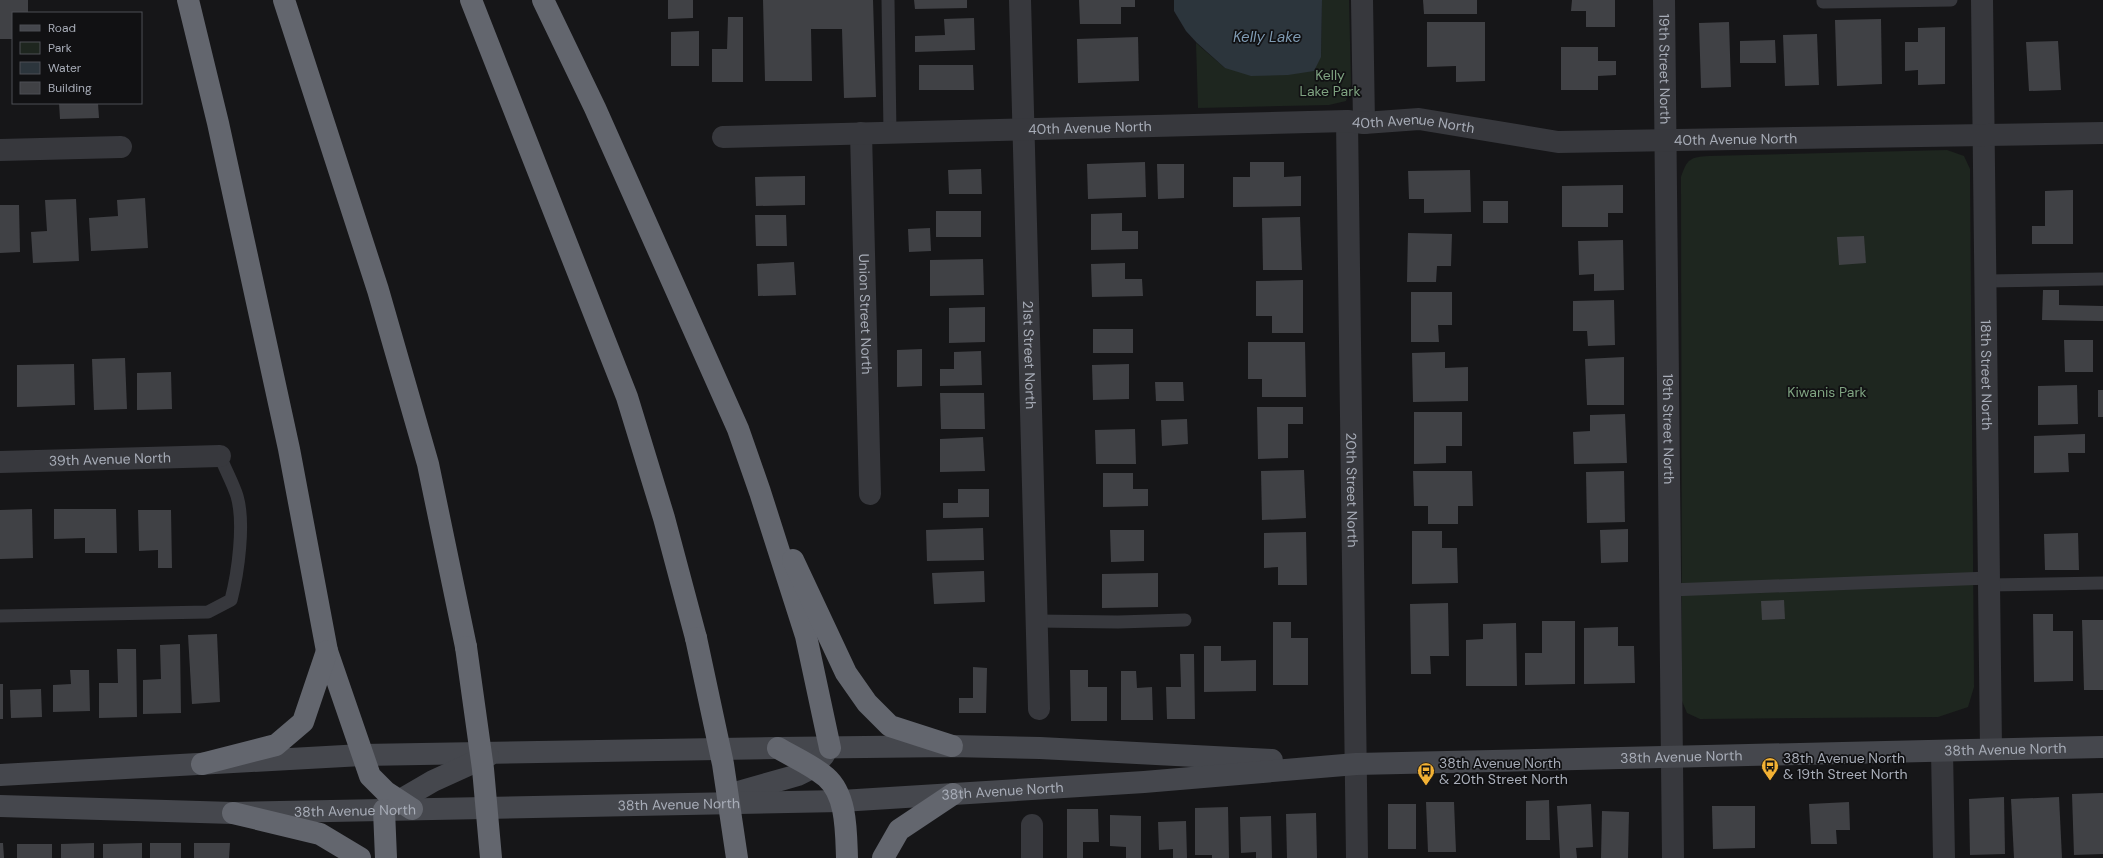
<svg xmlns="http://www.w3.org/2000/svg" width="2103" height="858" viewBox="0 0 2103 858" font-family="'DM Sans',sans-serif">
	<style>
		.green { fill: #1e261f }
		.water { fill: #2c353c }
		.building { fill: #404145 }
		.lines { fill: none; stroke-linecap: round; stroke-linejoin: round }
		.lane { stroke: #37383d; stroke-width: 13 }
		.street { stroke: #37383d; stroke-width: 22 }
		.secondary { stroke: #45474d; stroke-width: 22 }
		.highway { stroke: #63666e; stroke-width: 22 }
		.highway-bridge { stroke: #63666e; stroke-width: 22 }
		.labels { text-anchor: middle; stroke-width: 3.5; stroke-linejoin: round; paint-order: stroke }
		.street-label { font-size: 14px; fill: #a8adb8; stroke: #111113 }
		.park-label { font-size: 14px; fill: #7fa381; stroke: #111113 }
		.poi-label { font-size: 14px; fill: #a8adb8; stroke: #111113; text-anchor: start }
		.water-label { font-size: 15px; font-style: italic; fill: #7f9bb3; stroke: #111113 }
	</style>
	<rect width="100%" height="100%" fill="#161618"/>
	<g class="green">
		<polygon points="1322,0 1349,0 1351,84 1346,101 1329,105 1198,108 1196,43 1225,68 1321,57"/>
		<path d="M 1947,150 L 1964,156 L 1970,169 L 1974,687 L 1968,707 L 1938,717 L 1700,719 L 1687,713 L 1682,701 L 1681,177 C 1687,159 1690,157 1709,156 Z"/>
	</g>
	<polygon class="water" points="1174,0 1322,0 1321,57 1314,71 1288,75 1251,76 1225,68 1197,43 1186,31 1174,11"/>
	<g class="building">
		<polygon points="0,0 28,0 28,13 13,13 13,39 0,39"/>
		<polygon points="668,0 693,0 693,18 668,19"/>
		<polygon points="763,0 873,0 876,97 844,98 842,29 811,29 812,81 765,81"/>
		<polygon points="914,0 967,0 967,8 915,9"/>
		<polygon points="1079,0 1135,0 1135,7 1121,7 1121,24 1080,24"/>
		<polygon points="1423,0 1477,0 1477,14 1424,14"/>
		<polygon points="1572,0 1615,0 1615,27 1586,27 1586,11 1571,11"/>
		<polygon points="728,17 743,17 743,82 712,82 712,49 727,49"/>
		<polygon points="974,18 975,50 915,52 915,36 945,35 944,19"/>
		<polygon points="1881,19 1882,84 1837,86 1835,20"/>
		<polygon points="1427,22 1485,22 1485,81 1456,82 1456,66 1427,67"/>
		<polygon points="1729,22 1731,87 1701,88 1699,23"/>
		<polygon points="1945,27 1945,84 1918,85 1918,70 1905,71 1905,42 1918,42 1918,28"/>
		<polygon points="699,31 699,66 671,66 671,32"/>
		<polygon points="1817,34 1819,85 1785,86 1783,35"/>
		<polygon points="1138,37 1139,81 1078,83 1077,39"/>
		<polygon points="1775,40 1776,63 1740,63 1740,41"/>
		<polygon points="2058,41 2061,90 2029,91 2026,42"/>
		<polygon points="1561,47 1598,47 1598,61 1616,61 1616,75 1598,76 1598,90 1561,90"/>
		<polygon points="919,65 973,65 974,90 919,90"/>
		<polygon points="59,103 98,103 99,118 60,119"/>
		<polygon points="1145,162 1146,197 1088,199 1087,164"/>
		<polygon points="1250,162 1284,162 1284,177 1301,176 1301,206 1233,207 1233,177 1250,177"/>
		<polygon points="1157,164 1184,164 1184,198 1158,199"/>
		<polygon points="981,169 982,194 949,194 948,170"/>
		<polygon points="1470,170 1471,212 1424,213 1424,199 1409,199 1408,171"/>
		<polygon points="805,176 805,205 756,206 755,177"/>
		<polygon points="1623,185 1623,213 1608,213 1608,227 1562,227 1562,186"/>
		<polygon points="2073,190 2073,244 2032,244 2032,226 2045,226 2045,191"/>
		<polygon points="145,198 148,248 91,251 89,218 118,216 117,200"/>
		<polygon points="76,199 79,261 33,263 31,232 47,231 45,200"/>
		<rect x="1483" y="201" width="25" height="22"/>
		<polygon points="0,205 19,205 20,252 0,253"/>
		<rect x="936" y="211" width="45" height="26"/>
		<polygon points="1122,213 1122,231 1138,231 1138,249 1091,250 1091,214"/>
		<polygon points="755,215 786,215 787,246 756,246"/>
		<polygon points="1300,217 1302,270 1263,270 1262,218"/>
		<polygon points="930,228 931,251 909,252 908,229"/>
		<polygon points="1408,233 1452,234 1451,266 1437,266 1436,282 1407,282"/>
		<polygon points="1864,236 1866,263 1839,265 1837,237"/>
		<polygon points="1623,240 1624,290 1594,291 1594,274 1579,275 1578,241"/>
		<polygon points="983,259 984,295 930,296 930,260"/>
		<polygon points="794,262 796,295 758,296 757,264"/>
		<polygon points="1125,263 1125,279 1142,279 1143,296 1092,297 1091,264"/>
		<polygon points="1303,280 1303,333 1272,333 1272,316 1256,316 1256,281"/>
		<polygon points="2043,290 2059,290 2059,305 2103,306 2103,321 2042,320"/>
		<polygon points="1411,292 1452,292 1452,325 1438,325 1439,342 1411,342"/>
		<polygon points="1614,300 1615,345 1588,346 1587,331 1573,331 1573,301"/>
		<polygon points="985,307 985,342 949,343 949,308"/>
		<rect x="1093" y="329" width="40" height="24"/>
		<polygon points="2064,340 2093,340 2093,372 2065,372"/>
		<polygon points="1248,342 1305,342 1306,397 1262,397 1262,379 1248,379"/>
		<polygon points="922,349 922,386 897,387 897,350"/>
		<polygon points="981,351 982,385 940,386 940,369 954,369 954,352"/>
		<polygon points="1445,352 1445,368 1468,367 1468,401 1413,402 1412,353"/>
		<polygon points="1624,357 1624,405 1587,405 1585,359"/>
		<polygon points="125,358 127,409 94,410 92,359"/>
		<polygon points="74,364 75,405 17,407 17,365"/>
		<polygon points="1129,364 1129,399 1093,400 1092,365"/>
		<polygon points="171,372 172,409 137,410 137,373"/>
		<polygon points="1155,382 1183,382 1184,401 1156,401"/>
		<polygon points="2077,385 2078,424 2038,425 2038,386"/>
		<rect x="2098" y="390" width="5" height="27"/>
		<polygon points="940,393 984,393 985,429 941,429"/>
		<polygon points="1257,407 1303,407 1303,424 1288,424 1288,458 1258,459"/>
		<polygon points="1414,412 1462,412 1462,446 1446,446 1446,463 1414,464"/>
		<polygon points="1625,414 1627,463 1574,464 1573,432 1590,431 1590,415"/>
		<polygon points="1187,419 1188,444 1162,446 1161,420"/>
		<polygon points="1135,429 1136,464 1096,464 1095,430"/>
		<polygon points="2085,434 2085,453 2068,453 2069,472 2034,473 2034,436"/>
		<polygon points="983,437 985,471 940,472 940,439"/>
		<polygon points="1304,470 1306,518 1262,520 1261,471"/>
		<polygon points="1413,471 1472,471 1473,506 1458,506 1458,524 1428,524 1428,506 1414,506"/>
		<polygon points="1624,471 1625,522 1587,523 1586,472"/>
		<polygon points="1103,473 1133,473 1133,489 1148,489 1148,506 1103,507"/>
		<polygon points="958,489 989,489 989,517 943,518 943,503 958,503"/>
		<polygon points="32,509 33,558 0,559 0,510"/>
		<polygon points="54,509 116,509 117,553 85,553 85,538 54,539"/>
		<polygon points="138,510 171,510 172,568 158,568 158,550 139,551"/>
		<polygon points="983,528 984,560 927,561 926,530"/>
		<polygon points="1628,529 1628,562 1601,563 1600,530"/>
		<polygon points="1110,530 1144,530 1144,561 1111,562"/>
		<polygon points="1412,531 1442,531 1442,548 1457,548 1458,583 1412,584"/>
		<polygon points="1306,532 1307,585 1278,585 1278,567 1264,568 1264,533"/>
		<polygon points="2078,533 2079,570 2045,570 2044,534"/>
		<polygon points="984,571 985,602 934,604 932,573"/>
		<polygon points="1158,573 1158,607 1102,608 1102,574"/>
		<polygon points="1784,600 1785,619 1762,620 1761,601"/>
		<polygon points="1448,603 1449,656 1430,656 1431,674 1411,674 1410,604"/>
		<polygon points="2033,614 2053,614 2053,631 2073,631 2073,681 2034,682"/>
		<polygon points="2082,620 2103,620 2103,690 2084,690"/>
		<polygon points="1542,621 1575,621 1575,684 1525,685 1525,653 1542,653"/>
		<polygon points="1273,622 1291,622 1291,638 1308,638 1308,685 1273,685"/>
		<polygon points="1516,623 1517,686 1466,686 1466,640 1483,639 1483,624"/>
		<polygon points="1618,627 1618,646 1634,646 1635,683 1584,684 1584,628"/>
		<polygon points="217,634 220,702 192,704 188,635"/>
		<polygon points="180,644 181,713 143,714 143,680 161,679 160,645"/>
		<polygon points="1204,646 1221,646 1221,661 1256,660 1256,691 1204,692"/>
		<polygon points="117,649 136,649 137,717 99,718 99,683 118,683"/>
		<polygon points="1180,654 1194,654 1195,719 1167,719 1166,687 1181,687"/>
		<polygon points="973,667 987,668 986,713 959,713 959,698 973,698"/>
		<polygon points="70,670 89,670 90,711 53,712 53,685 71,684"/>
		<polygon points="1070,670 1088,670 1088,687 1107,687 1107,721 1071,721"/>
		<polygon points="1121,671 1136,671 1137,688 1152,687 1153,720 1121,720"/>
		<rect x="0" y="684" width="3" height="35"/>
		<polygon points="41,689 42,717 11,718 10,690"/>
		<polygon points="2103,793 2103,854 2074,855 2072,794"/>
		<polygon points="2004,797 2005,854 1970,855 1969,799"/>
		<polygon points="2059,797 2062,858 2014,858 2011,799"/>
		<polygon points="1549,800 1550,840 1526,840 1526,801"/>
		<polygon points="1426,802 1454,802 1456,852 1428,852"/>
		<polygon points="1849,802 1850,830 1836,830 1837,844 1811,844 1809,804"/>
		<rect x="1388" y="804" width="28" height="45"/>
		<polygon points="1591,804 1593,847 1576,848 1577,858 1560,858 1557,806"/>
		<polygon points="1712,806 1755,806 1755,848 1713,849"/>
		<polygon points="1228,807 1229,858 1212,858 1212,855 1195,855 1195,808"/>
		<polygon points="1067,809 1098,809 1099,842 1083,842 1083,858 1067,858"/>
		<polygon points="1602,811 1629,812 1628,858 1601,858"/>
		<polygon points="1316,813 1317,858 1287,858 1286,814"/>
		<polygon points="1110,815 1141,816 1141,858 1126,858 1126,847 1110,846"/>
		<polygon points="1271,816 1272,858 1256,858 1256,852 1241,853 1240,817"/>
		<polygon points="1186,821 1187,858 1173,858 1173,849 1159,850 1158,822"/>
		<polygon points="0,843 3,843 4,858 0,858"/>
		<polygon points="94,843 94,858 61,858 61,844"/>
		<polygon points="142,843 142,858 103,858 103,844"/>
		<rect x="150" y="843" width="31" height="15"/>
		<polygon points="194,843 230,843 229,858 194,858"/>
		<rect x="17" y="844" width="35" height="14"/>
	</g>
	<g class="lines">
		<g class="lane">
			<polyline points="888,0 890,133"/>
			<polyline points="1823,0 1823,2 1951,0"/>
			<polyline points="1986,281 2103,279"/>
			<polyline points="1989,585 2103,583"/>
			<polyline points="1670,590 1989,578"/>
			<path d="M 0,616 L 208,612 L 231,600 C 238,573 245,523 237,496 C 233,483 225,469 220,456"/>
			<polyline points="1036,621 1118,622 1185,620"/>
		</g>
		<g class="street">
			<path id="s1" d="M 1020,0 L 1039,709"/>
			<polyline points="1362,0 1364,123"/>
			<path id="s2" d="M 1664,0 L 1673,858"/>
			<path id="s3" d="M 1982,0 L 1991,749"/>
			<path id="s4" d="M 1347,121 L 1357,858"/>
			<path id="s5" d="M 861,133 L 870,494"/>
			<path id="s6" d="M 723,137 L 1347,121 L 1364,123 L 1419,119 L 1558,142 L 2103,133"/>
			<polyline points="0,150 121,147"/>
			<path id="s7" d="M 0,462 L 220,456"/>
			<polyline points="1942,751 1944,858"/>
			<polyline points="1032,825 1032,858"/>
		</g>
		<g class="secondary">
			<polyline points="0,775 362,755 778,748 952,746 1040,748 1272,760"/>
			<polyline points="731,794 798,775 812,768 824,755"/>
			<path id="s8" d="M 0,806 L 233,813 L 841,801 L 1144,782 L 1356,764 L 2103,747"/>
			<polyline points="385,809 433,781 488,756"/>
		</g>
		<g class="highway">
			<polyline points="188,0 218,123 289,449 327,651 370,776 386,792 412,809"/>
			<polyline points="284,0 378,290 428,464 466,647"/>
			<polyline points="471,0 627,397 664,518 696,638"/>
			<polyline points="543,0 595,108 738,429 760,492 806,636 830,748"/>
			<polyline points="793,560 846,673 867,703 890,726 952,746"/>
			<path d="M 778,748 C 793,757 812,765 826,777 C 847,795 846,832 847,858"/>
			<polyline points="202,764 276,745 303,722 327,651"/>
			<polyline points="384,810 386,858"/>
			<polyline points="233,813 320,834 360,858"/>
			<polyline points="883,858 899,830 953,794"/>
		</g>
		<g class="highway-bridge">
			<polyline points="696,638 723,764 737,858"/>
			<polyline points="466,647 483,769 491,858"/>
		</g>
	</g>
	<defs>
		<g id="bus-pin" transform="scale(0.9)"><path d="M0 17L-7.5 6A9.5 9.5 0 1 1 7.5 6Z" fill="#f2b134" stroke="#111113"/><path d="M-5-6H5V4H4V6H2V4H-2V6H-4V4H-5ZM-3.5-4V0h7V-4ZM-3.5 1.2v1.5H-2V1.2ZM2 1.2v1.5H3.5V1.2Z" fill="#111"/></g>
	</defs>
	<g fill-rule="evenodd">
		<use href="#bus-pin" x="1770" y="766"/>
		<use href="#bus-pin" x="1426" y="771"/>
	</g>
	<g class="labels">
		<g class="street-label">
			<text dy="5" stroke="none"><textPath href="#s2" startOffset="69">19th Street North</textPath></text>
			<text dy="5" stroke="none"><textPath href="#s6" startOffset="691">40th Avenue North</textPath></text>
			<text dy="5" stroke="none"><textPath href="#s6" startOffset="367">40th Avenue North</textPath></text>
			<text dy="5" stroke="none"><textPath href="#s6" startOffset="1015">40th Avenue North</textPath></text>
			<text dy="5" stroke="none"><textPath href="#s5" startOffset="181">Union Street North</textPath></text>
			<text dy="5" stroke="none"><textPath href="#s1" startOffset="355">21st Street North</textPath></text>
			<text dy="5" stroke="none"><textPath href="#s3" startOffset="375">18th Street North</textPath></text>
			<text dy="5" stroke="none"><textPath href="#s2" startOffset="429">19th Street North</textPath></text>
			<text dy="5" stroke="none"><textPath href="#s7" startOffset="110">39th Avenue North</textPath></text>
			<text dy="5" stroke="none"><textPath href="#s4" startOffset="369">20th Street North</textPath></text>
			<text dy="5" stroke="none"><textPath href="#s8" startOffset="2007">38th Avenue North</textPath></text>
			<text dy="5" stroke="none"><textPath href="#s8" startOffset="1683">38th Avenue North</textPath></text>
			<text dy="5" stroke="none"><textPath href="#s8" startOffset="1003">38th Avenue North</textPath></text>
			<text dy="5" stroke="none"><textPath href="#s8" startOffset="679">38th Avenue North</textPath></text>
			<text dy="5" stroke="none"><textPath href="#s8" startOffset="355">38th Avenue North</textPath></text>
		</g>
		<g class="park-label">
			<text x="1330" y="80">Kelly<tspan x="1330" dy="16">Lake Park</tspan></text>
			<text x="1827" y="397">Kiwanis Park</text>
		</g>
		<g class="poi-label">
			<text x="1783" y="763">38th Avenue North<tspan x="1783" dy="16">&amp; 19th Street North</tspan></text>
			<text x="1439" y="768">38th Avenue North<tspan x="1439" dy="16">&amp; 20th Street North</tspan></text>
		</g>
		<g class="water-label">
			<text x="1267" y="42">Kelly Lake</text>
		</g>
	</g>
	<rect x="12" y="12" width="130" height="92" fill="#111113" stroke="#4d4f55"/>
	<rect x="20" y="25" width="20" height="6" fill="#45474d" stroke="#4d4f55"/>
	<text x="48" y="32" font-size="12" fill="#a8adb8">Road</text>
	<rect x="20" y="42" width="20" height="12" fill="#1e261f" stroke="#4d4f55"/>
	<text x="48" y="52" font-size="12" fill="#a8adb8">Park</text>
	<rect x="20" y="62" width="20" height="12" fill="#2c353c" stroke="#4d4f55"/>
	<text x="48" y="72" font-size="12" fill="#a8adb8">Water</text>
	<rect x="20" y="82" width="20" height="12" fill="#404145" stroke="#4d4f55"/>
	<text x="48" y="92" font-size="12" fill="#a8adb8">Building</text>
</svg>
